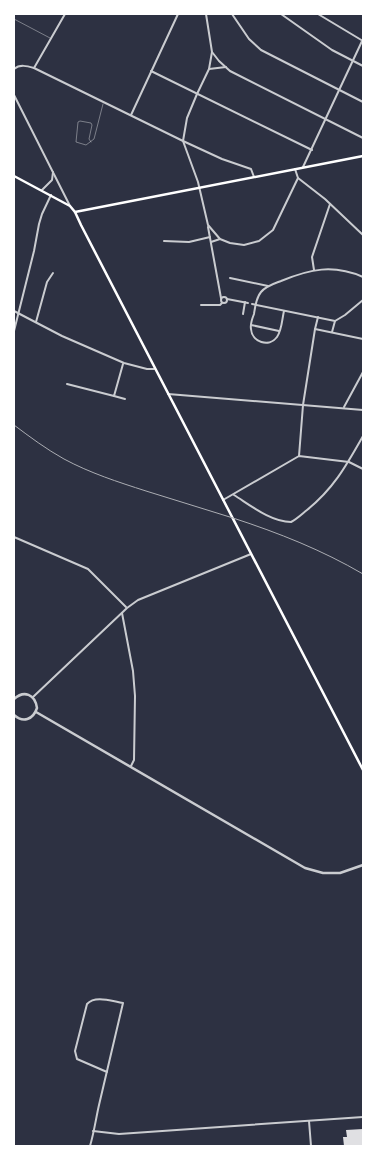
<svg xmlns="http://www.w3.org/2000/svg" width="377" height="1160" viewBox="0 0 377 1160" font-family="'Titillium Web',sans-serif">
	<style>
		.building { fill: #e0e0e3 }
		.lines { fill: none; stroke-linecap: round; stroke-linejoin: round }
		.service { stroke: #caccd0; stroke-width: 0.5 }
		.minor { stroke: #caccd0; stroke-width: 2 }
		.tertiary { stroke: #caccd0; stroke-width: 2.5 }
		.secondary { stroke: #fff; stroke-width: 2.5 }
		.rail { stroke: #abadb3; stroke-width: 1 }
	</style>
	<rect width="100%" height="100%" fill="#2d3142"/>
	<polygon class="building" points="363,1129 363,1146 344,1146 343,1137 347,1137 346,1130"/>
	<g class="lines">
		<g class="service">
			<polyline points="14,19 50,38"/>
			<polyline points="91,142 89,139 92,125 91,123 80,121 78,122 76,142 86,145 94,139 103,104"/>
		</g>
		<g class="minor">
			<polyline points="206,14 212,52 219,61 230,71 363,138"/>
			<polyline points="232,14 249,39 261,50 363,102"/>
			<polyline points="281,14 332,50 363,66"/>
			<polyline points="318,14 363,41"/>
			<polyline points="212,52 209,69 197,94 187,118 183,141 198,182 208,225 220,239 230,243 244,245 259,241 273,230 298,178 295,169"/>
			<polyline points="34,68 65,14"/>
			<path d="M 14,69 C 20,64 27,66 34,68 L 183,141 L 222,159 L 251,169 L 254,177"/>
			<polyline points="209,69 226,67"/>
			<polyline points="151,71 312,150"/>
			<polyline points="14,95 70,206"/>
			<polyline points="131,115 178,14"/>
			<polyline points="303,167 363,39"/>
			<polyline points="298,178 325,199 363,235"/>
			<polyline points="42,190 52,180 53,172"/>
			<polyline points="208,227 221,298"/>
			<polyline points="164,241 189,242 210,237"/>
			<polyline points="211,242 220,239"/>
			<polyline points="314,270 312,257 330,204"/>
			<polyline points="230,278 268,286"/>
			<circle cx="224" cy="300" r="3"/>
			<polyline points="227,299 248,303"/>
			<polyline points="252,304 335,321 332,332"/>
			<polyline points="201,305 220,305 222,303"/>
			<polyline points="14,311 62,336 124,363 147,369 154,369"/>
			<path d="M 284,311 C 282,319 282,330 277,337 C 269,348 252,342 251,329 C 250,324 252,319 254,314 C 255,307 256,298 261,292 C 266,286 273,284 281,281 C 310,269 333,264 363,277"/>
			<polyline points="243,314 245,302"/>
			<polyline points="318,317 315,329 363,339"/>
			<polyline points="335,321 345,315 363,300"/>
			<polyline points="36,322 47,282 53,273"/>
			<polyline points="251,325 279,331"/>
			<polyline points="14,331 34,251 39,224 42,214 51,195"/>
			<polyline points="67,384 114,396 123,364"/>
			<polyline points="168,394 363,410"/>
			<polyline points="114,396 125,399"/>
			<polyline points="344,407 363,372"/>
			<polyline points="299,456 303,405 315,329"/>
			<path d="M 234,495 C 250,505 271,522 291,522 C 297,519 302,514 307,510 C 334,488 346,466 363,436"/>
			<polyline points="223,500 299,456 349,462 363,469"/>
			<polyline points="14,537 88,569 126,607"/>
			<polyline points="122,613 133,671 135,696 134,760 131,766"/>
			<polyline points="33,697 127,608 138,600 251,554"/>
			<polyline points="309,1121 311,1146"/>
			<polyline points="93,1131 119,1134 363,1117"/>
			<path d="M 90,1146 C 94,1133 96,1118 99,1105 C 107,1071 115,1037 123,1003 C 111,1001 95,995 87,1004 L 75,1051 L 77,1059 L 107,1072"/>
		</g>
		<g class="tertiary">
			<path d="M 14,699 C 24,690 35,694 37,708 C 33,720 23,723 14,715"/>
			<polyline points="36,712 305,868 323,873 340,873 363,865"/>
		</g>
		<g class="secondary">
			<polyline points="14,176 70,206 75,212 81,225 363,770"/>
			<polyline points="75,212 363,156"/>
		</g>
		<path class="rail" d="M 14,425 C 30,437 46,449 64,459 C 90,473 118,482 146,491 C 175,500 204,509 233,518 C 279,533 322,550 363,574"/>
	</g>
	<rect width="377" height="1160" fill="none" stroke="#ffffff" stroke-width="30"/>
</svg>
